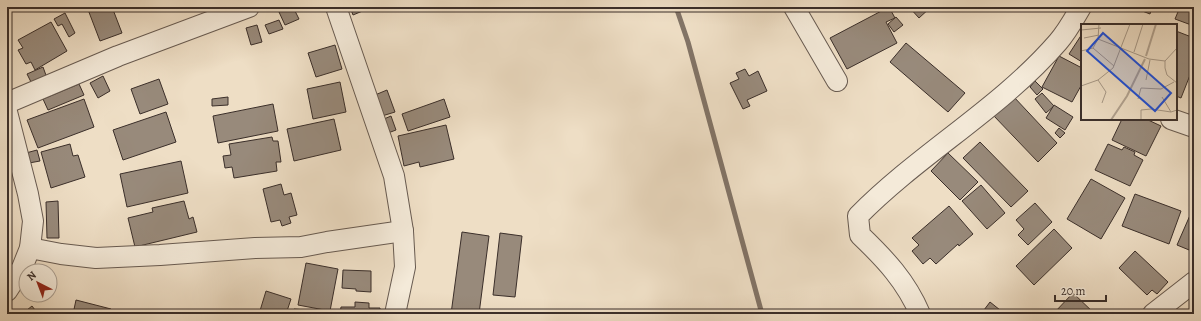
<svg xmlns="http://www.w3.org/2000/svg" width="1201" height="321" viewBox="0 0 1201 321" font-family="Alegreya,serif">
	<style>
		.lines { fill: none; stroke-linecap: round; stroke-linejoin: round }
		.stream { stroke: #827467; stroke-width: 5 }
		.building { fill: #988a7b; stroke: #3b2f2a }
		.minor-casing { stroke: #685b51; stroke-width: 22 }
		.minor { stroke: #f4ead9; stroke-width: 20 }
		.inset-river { fill: none; stroke: #b1a290; stroke-width: 2 }
		.inset-road { fill: none; stroke: #a69887; stroke-width: 1 }
		.view { fill: #1d4ed8; fill-opacity: 0.15; stroke: #1d4ed8; stroke-width: 2 }
		.inset-edge { fill: none; stroke: #3b2f2a; stroke-width: 2 }
	</style>
	<rect width="100%" height="100%" fill="#eedec5"/>
	<filter id="stains"><feTurbulence type="fractalNoise" baseFrequency=".005" numOctaves="4"/><feColorMatrix values="0 0 0 0 .2 0 0 0 0 .09 0 0 0 0 .02 0 0 0 .5 -.17"/></filter>
	<radialGradient id="worn" r=".72"><stop offset=".6" stop-color="#630" stop-opacity="0"/><stop offset="1" stop-color="#630" stop-opacity=".3"/></radialGradient>
	<g class="lines">
		<polyline class="stream" points="676,7 688,42 762,314"/>
	</g>
	<g class="building">
		<polygon points="87,7 112,7 122,33 100,41"/>
		<polygon points="289,7 293,7 299,19 285,25 279,12"/>
		<polygon points="350,7 372,7 353,15"/>
		<polygon points="889,7 895,18 886,22 897,43 847,69 830,38"/>
		<polygon points="909,7 931,7 919,18"/>
		<polygon points="1132,7 1152,7 1150,14"/>
		<polygon points="1180,7 1194,7 1194,26 1175,19"/>
		<polygon points="65,13 75,33 69,37 62,24 58,26 54,19"/>
		<polygon points="896,17 903,25 894,32 888,24"/>
		<polygon points="279,20 283,29 269,34 265,25"/>
		<polygon points="51,22 67,51 35,70 31,62 26,64 18,50 23,48 18,40"/>
		<polygon points="257,25 262,42 251,45 246,28"/>
		<polygon points="1176,31 1194,38 1194,65 1181,98 1176,96"/>
		<polygon points="1082,34 1082,62 1069,54"/>
		<polygon points="906,43 965,93 948,112 890,62"/>
		<polygon points="335,45 342,69 316,77 308,53"/>
		<polygon points="1059,56 1082,68 1082,84 1072,102 1042,87"/>
		<polygon points="43,67 47,78 32,84 27,74"/>
		<polygon points="745,69 749,76 758,71 767,91 747,100 750,106 743,109 730,83 739,79 736,73"/>
		<polygon points="103,76 110,91 98,98 90,83"/>
		<polygon points="159,79 168,104 140,114 131,89"/>
		<polygon points="1035,81 1043,89 1037,95 1030,87"/>
		<polygon points="340,82 346,112 313,119 307,89"/>
		<polygon points="79,84 84,95 48,110 43,99"/>
		<polygon points="387,90 395,112 382,116 375,95"/>
		<polygon points="1042,93 1054,106 1046,113 1035,99"/>
		<polygon points="1013,96 1057,143 1038,162 993,115"/>
		<polygon points="228,97 228,105 212,106 212,99"/>
		<polygon points="84,99 94,127 38,148 27,120"/>
		<polygon points="444,99 450,117 408,131 402,114"/>
		<polygon points="273,104 278,131 218,143 213,116"/>
		<polygon points="1054,105 1073,117 1065,130 1046,118"/>
		<polygon points="166,112 176,142 123,160 113,130"/>
		<polygon points="391,116 396,130 388,133 384,119"/>
		<polygon points="334,119 341,150 294,161 287,129"/>
		<polygon points="1122,119 1146,119 1161,126 1146,156 1112,140"/>
		<polygon points="446,125 454,159 420,167 419,162 404,166 398,136"/>
		<polygon points="1059,128 1065,133 1060,138 1055,133"/>
		<polygon points="272,137 273,141 278,141 281,162 276,162 277,171 234,178 232,167 225,168 223,156 231,155 229,144"/>
		<polygon points="980,142 1028,191 1011,207 963,158"/>
		<polygon points="70,144 73,156 78,155 85,177 51,188 41,152"/>
		<polygon points="1108,144 1122,150 1124,147 1135,152 1134,155 1143,160 1130,186 1095,170"/>
		<polygon points="37,150 40,161 29,163 26,153"/>
		<polygon points="948,153 978,182 960,200 931,171"/>
		<polygon points="181,161 188,193 127,207 120,174"/>
		<polygon points="1091,179 1125,198 1101,239 1067,219"/>
		<polygon points="281,184 284,195 291,193 297,215 289,217 291,223 282,226 280,220 271,222 263,189"/>
		<polygon points="981,185 1005,213 987,229 962,201"/>
		<polygon points="1135,194 1181,211 1169,244 1122,226"/>
		<polygon points="58,201 59,238 47,238 46,202"/>
		<polygon points="184,201 189,219 193,217 197,232 135,247 128,218 153,212 152,208"/>
		<polygon points="1035,203 1052,222 1028,245 1018,235 1024,229 1016,220"/>
		<polygon points="949,206 973,234 959,246 958,244 936,264 930,258 923,264 912,251 919,245 912,238"/>
		<polygon points="1191,213 1194,215 1194,252 1177,245"/>
		<polygon points="1054,229 1072,248 1034,285 1016,266"/>
		<polygon points="462,232 489,236 479,314 451,314"/>
		<polygon points="500,233 522,236 515,297 493,295"/>
		<polygon points="1135,251 1168,282 1157,294 1152,290 1147,295 1119,268"/>
		<polygon points="306,263 338,269 330,311 298,305"/>
		<polygon points="343,270 371,271 371,292 356,291 356,289 342,288"/>
		<polygon points="266,291 291,299 286,314 259,314"/>
		<polygon points="1073,293 1095,314 1053,314"/>
		<polygon points="76,300 111,309 110,314 73,314"/>
		<polygon points="355,302 369,303 369,308 380,308 380,314 340,314 341,307 355,307"/>
		<polygon points="990,302 1005,314 981,314"/>
		<polygon points="32,306 38,314 22,314"/>
		<polygon points="294,309 320,311 320,314 294,314"/>
	</g>
	<g class="lines">
		<g class="minor-casing">
			<g id="minor">
				<polyline points="336,7 394,176 403,231 405,267 395,314"/>
				<polyline points="794,7 837,81"/>
				<polyline points="7,103 118,56 249,7"/>
				<polyline points="7,112 28,194 33,221 30,248 22,268 7,291"/>
				<polyline points="1171,119 1194,127"/>
				<polyline points="30,248 61,254 96,258 160,255 255,248 301,247 327,242 403,231"/>
				<path d="M 920,314 C 906,281 885,259 860,235 L 858,216 C 920,153 1000,109 1058,42 C 1067,32 1074,19 1081,7"/>
				<polyline points="1153,314 1194,282"/>
			</g>
		</g>
		<use href="#minor" class="minor"/>
	</g>
	<g transform="translate(1081 24)">
		<rect width="96" height="96" fill="#eedec5"/>
		<path class="inset-river" d="M 65,32 L 75,0M 30,96 L 46,72 L 64,35"/>
		<path class="inset-road" d="M 18,0 L 17,15 L 68,35 L 84,37M 0,6 L 20,4M 3,14 L 18,11M 12,24 L 33,42M 96,24 L 84,37 L 84,44 L 86,51 L 96,59M 0,27 L 12,24 L 17,15M 53,28 L 62,0M 17,56 L 25,68 L 21,79M 65,56 L 69,36M 0,62 L 17,56 L 32,44 L 49,0M 81,73 L 90,88M 57,75 L 60,64 L 80,65 L 93,58M 60,96 L 60,86 L 70,85 L 90,88 L 96,86"/>
		<path class="view" d="M 22,9 L 90,69 L 74,87 L 6,27 Z"/>
		<rect width="96" height="96" class="inset-edge"/>
	</g>
	<rect width="1201" height="321" fill="none" stroke="#eedec5" stroke-width="24"/>
	<rect x="8" y="8" width="1185" height="305" fill="none" stroke="#3b2f2a" stroke-width="2"/>
	<rect x="12" y="12" width="1177" height="297" fill="none" stroke="#3b2f2a"/>
	<g transform="translate(38 283) rotate(318)"><circle r="19" fill="#f4ead9" stroke="#aa9f93"/>
	<path d="M0-3L7 15L0 10L-7 15Z" fill="#8f2418"/>
	<text y="-6" font-size="11" font-weight="bold" text-anchor="middle" fill="#3b2f2a">N</text>
	</g>
	<path d="M1055 295v6h51v-6" fill="none" stroke="#3b2f2a" stroke-width="2"/>
	<text x="1061" y="295" font-size="12" fill="#3b2f2a" stroke="#f4ead9" stroke-width="3" paint-order="stroke">20 m</text>
	<rect width="100%" height="100%" filter="url(#stains)"/>
	<rect width="100%" height="100%" fill="url(#worn)"/>
</svg>
